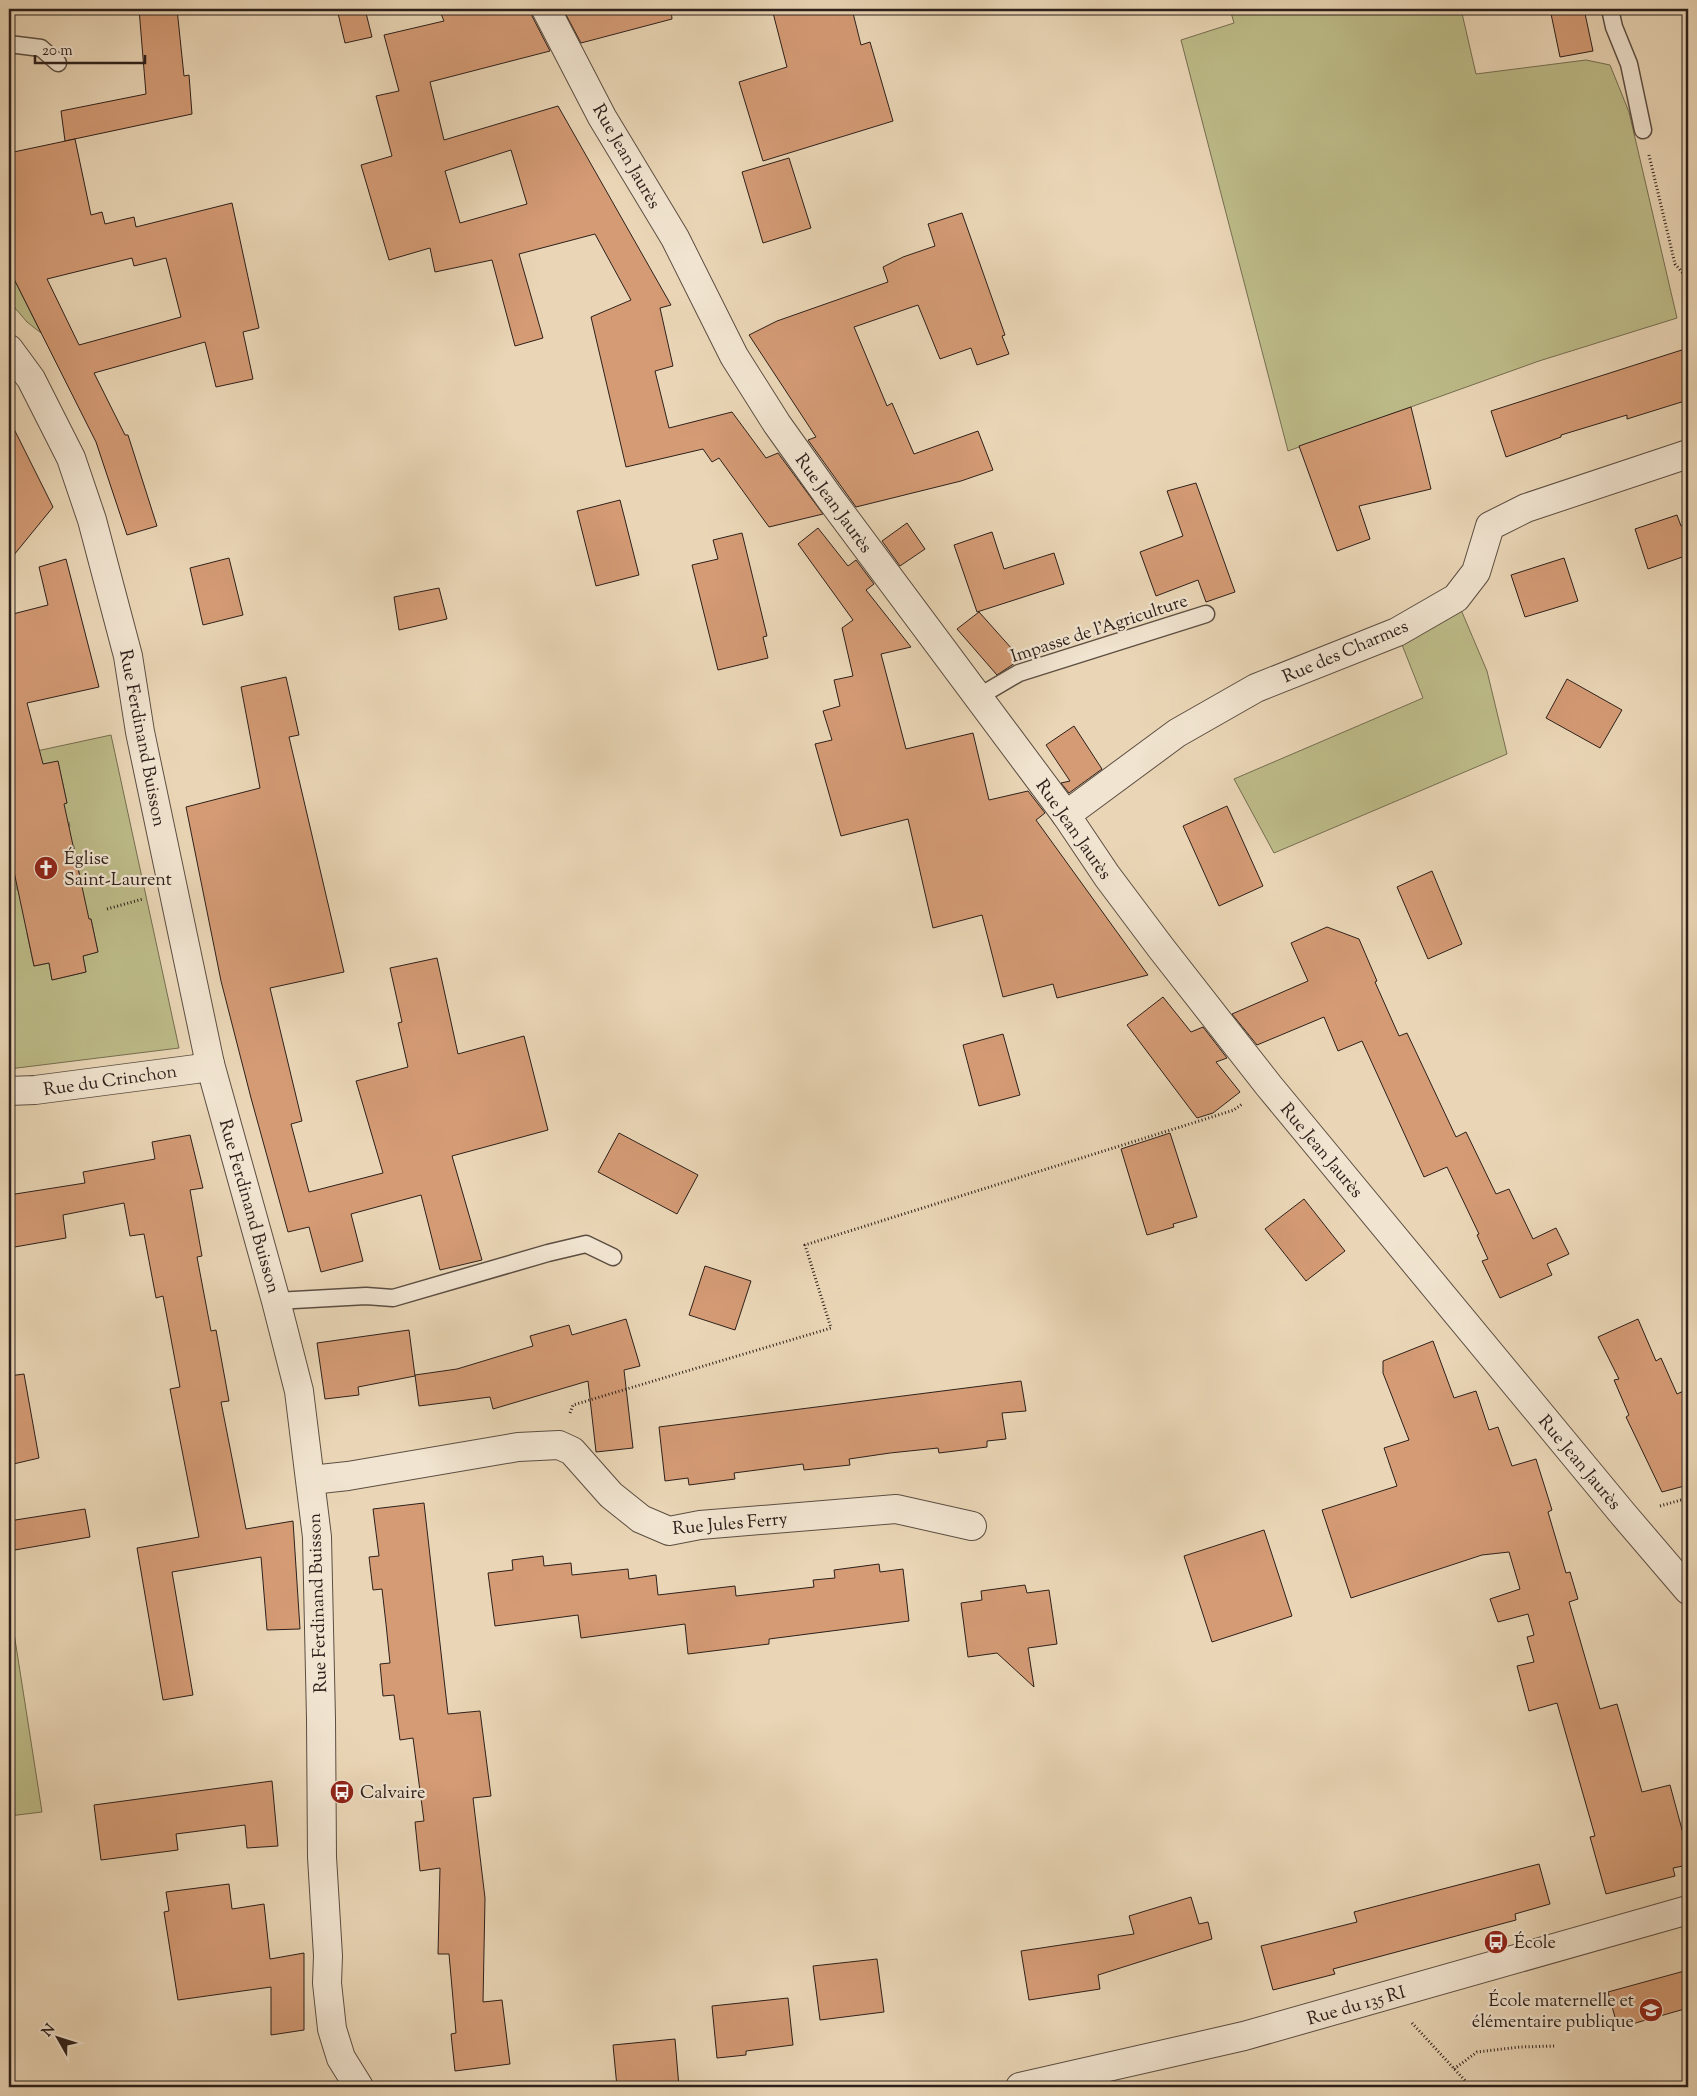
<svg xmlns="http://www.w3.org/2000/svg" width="1697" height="2096" viewBox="0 0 1697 2096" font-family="'Sorts Mill Goudy',serif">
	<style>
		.green { fill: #bdbc89; stroke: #756e52 }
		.building { fill: #d49b75; stroke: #2d201b; fill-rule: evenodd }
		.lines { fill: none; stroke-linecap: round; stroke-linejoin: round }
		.service-casing { stroke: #5c4e42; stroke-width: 19 }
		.minor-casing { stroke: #5c4e42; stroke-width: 30 }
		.path { stroke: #2d201b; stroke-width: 3; stroke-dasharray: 1 2.5; stroke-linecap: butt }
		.service { stroke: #f1e4d0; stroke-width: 16 }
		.minor { stroke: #f1e4d0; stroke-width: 28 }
		.labels { text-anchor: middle; stroke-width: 4.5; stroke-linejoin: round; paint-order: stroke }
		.street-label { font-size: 18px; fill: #2d201b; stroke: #f1e4d0 }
		.poi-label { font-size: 18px; fill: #2d201b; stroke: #f1e4d0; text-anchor: start }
	</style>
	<rect width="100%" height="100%" fill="#ead6b6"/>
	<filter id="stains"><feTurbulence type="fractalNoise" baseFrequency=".004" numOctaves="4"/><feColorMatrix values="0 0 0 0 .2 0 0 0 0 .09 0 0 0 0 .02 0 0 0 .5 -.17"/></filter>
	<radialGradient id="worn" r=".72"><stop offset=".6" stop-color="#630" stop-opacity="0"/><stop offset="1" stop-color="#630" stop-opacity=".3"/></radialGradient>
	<g class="green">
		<polygon points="1230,9 1461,9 1476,74 1586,60 1610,65 1629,112 1677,318 1539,361 1288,451 1181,40 1234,23"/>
		<polygon points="9,269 41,333 27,322 9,301"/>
		<polygon points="1456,598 1487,671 1507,754 1274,853 1234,779 1423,698 1397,632"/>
		<polygon points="111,735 179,1048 9,1069 9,842 12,841 21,884 17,885 17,890 23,889 32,932 27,933 34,966 49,963 52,980 86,972 83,956 98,952 91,919 85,920 81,901 85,900 75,878 80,876 79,871 74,872 71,852 75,851 74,846 69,847 66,829 70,827 69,822 65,824 61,804 67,803 58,762 41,765 12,764 9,769 9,757"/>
		<polygon points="9,1601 42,1812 9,1816"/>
	</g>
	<g class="building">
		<polygon points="139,9 177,9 184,76 189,75 192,114 65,141 61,111 146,94"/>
		<polygon points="337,9 365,9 372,37 345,43"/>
		<path d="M 439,9 L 530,9 L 532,16 L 550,51 L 430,82 L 444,140 L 558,106 L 671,305 L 660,308 L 673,366 L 655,371 L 669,428 L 732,412 L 766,458 L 778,453 L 823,514 L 769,527 L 719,458 L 712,462 L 703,449 L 626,467 L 591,317 L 631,300 L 595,234 L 519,254 L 543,338 L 515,346 L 492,260 L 435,272 L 430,248 L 389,260 L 361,165 L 392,156 L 376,96 L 399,91 L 384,35 L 444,21 ZM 511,150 L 527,204 L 460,223 L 445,171 Z"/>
		<polygon points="563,9 671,9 672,19 581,43"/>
		<polygon points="772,9 852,9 861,45 870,42 893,121 763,161 739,82 787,67"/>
		<polygon points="1550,9 1584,9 1593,51 1560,57"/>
		<path d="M 75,139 L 91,215 L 102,212 L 105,224 L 134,217 L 136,227 L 232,203 L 259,328 L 243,332 L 253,379 L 216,387 L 205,342 L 94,373 L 125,435 L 128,435 L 157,526 L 127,535 L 96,442 L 9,269 L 9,153 ZM 132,258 L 134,266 L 166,258 L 181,317 L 79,345 L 47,279 Z"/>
		<polygon points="789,158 811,228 763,243 742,172"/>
		<polygon points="962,213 1005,335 1002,336 1009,354 977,365 971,348 940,359 918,305 854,327 887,406 892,403 914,454 978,431 993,470 961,481 856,507 808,440 816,437 749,335 777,321 888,282 883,267 903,257 935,246 928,224"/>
		<polygon points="1688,348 1688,400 1627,419 1627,415 1561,435 1561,437 1506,457 1491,411"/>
		<polygon points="1411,407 1431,489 1359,506 1370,539 1337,551 1299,446"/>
		<polygon points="9,419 53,507 9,561"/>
		<polygon points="1196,483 1235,592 1206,602 1198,580 1156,596 1140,552 1183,536 1167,491"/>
		<polygon points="620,500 639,575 596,586 577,511"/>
		<polygon points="1677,515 1681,526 1688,524 1688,555 1648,569 1635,529"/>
		<polygon points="907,523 925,549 900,566 882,541"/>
		<polygon points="818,528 848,566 856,560 874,584 866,590 911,647 881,654 906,749 973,733 989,800 1028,791 1045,813 1036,820 1148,975 1057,998 1053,984 1003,997 982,915 933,928 908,819 841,836 815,744 832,740 823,711 840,706 834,680 853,676 842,628 853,620 798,544"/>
		<polygon points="992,532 1004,569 1054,553 1064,584 977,612 954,545"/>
		<polygon points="742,533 767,636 763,637 768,658 718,670 692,565 718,559 713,540"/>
		<polygon points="229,558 243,615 203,625 190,568"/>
		<polygon points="1564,558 1578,601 1525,617 1511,575"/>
		<polygon points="66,559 99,687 27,703 43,764 58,761 67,803 64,804 89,919 91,919 98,952 83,956 86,972 52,980 49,963 34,966 9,848 9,615 48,605 39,567"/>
		<polygon points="439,588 447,619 399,630 394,597"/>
		<polygon points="979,612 1021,659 997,675 957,629"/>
		<polygon points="286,677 299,735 289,737 344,972 270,988 302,1121 291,1124 309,1192 383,1173 356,1081 408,1067 398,1023 402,1022 390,968 437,958 458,1054 524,1036 548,1130 452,1156 482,1260 440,1270 421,1195 351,1214 363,1261 321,1272 309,1227 288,1232 251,1098 221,981 186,807 260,788 241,687"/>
		<polygon points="1567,679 1622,710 1600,748 1546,718"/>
		<polygon points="1074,726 1102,769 1069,793 1061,783 1070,781 1046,745"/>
		<polygon points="1227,806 1263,886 1219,906 1183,826"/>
		<polygon points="1432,871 1462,944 1428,959 1397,887"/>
		<polygon points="1327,927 1359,939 1377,981 1375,982 1399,1036 1407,1033 1456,1137 1466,1132 1496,1194 1509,1189 1533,1239 1556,1228 1569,1254 1547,1264 1552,1275 1500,1298 1482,1261 1488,1259 1477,1235 1479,1234 1447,1167 1424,1177 1362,1041 1338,1051 1324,1017 1257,1045 1232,1014 1308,981 1291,943"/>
		<polygon points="1163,997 1191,1032 1203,1027 1227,1058 1216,1062 1240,1092 1213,1113 1197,1118 1127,1025"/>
		<polygon points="1003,1034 1020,1095 979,1106 963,1045"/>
		<polygon points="619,1133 698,1175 677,1214 598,1172"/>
		<polygon points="1170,1133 1197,1217 1173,1224 1174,1227 1147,1235 1121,1149"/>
		<polygon points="190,1135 203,1188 190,1190 202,1256 197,1257 211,1331 216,1330 229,1401 221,1402 246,1529 293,1521 300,1629 267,1630 261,1557 172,1572 193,1695 163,1700 137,1548 199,1537 170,1389 180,1387 163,1296 156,1298 144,1234 130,1236 124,1203 63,1215 66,1238 9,1248 9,1195 85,1183 83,1172 155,1159 152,1142"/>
		<polygon points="1304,1199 1345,1251 1306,1281 1265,1229"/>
		<polygon points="705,1266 751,1281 735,1330 689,1315"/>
		<polygon points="626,1319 640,1366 624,1370 633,1448 596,1452 588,1381 493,1409 490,1397 419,1406 415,1375 457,1369 533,1346 530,1336 569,1325 572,1335"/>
		<polygon points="1638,1319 1656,1361 1661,1358 1677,1394 1688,1389 1688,1485 1662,1492 1626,1417 1629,1415 1614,1380 1619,1379 1598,1337"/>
		<polygon points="409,1330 415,1376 358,1387 359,1395 325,1399 317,1343"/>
		<polygon points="1433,1341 1454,1398 1476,1391 1489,1430 1498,1427 1512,1466 1536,1459 1552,1510 1548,1512 1566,1573 1570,1572 1578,1599 1569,1602 1600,1709 1617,1704 1642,1792 1670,1785 1688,1852 1688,1865 1673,1868 1675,1876 1606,1894 1590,1837 1595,1836 1557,1703 1529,1711 1517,1666 1534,1662 1527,1637 1534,1635 1528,1614 1498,1622 1490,1599 1520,1589 1509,1552 1482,1555 1351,1598 1322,1510 1397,1486 1384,1448 1409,1440 1383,1373 1383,1361"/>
		<polygon points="24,1374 39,1458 9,1465 9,1376"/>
		<polygon points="1021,1381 1026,1411 1002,1413 1006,1439 987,1441 987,1447 939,1453 938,1448 890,1453 849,1459 850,1465 804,1470 803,1464 734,1473 735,1479 689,1485 688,1478 665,1481 659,1427"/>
		<polygon points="424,1503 448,1714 480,1711 491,1796 473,1798 485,1898 483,2002 502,2000 510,2064 455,2071 451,2034 456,2033 449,1954 438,1954 440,1868 420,1871 415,1822 424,1821 413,1738 400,1740 394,1695 383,1696 380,1664 390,1663 386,1624 382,1589 373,1590 369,1557 379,1556 373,1509"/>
		<polygon points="85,1509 90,1537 9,1551 9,1521"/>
		<polygon points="1264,1530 1292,1616 1212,1642 1184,1556"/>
		<polygon points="543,1556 544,1566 571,1563 572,1575 628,1569 629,1579 656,1575 658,1595 735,1586 736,1596 814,1587 813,1580 835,1578 834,1570 879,1564 880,1572 903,1569 909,1621 769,1639 769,1644 688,1654 685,1624 581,1638 578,1615 495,1626 488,1573 513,1570 512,1560"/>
		<polygon points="1025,1585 1027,1593 1049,1590 1057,1644 1028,1648 1034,1687 997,1653 968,1657 961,1603 982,1600 981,1591"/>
		<polygon points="272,1781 278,1846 247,1848 245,1825 176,1834 178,1850 101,1860 94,1805"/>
		<polygon points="1539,1864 1550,1904 1515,1914 1516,1920 1333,1969 1335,1974 1273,1990 1261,1946 1357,1922 1354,1912"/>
		<polygon points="229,1884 232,1909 264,1904 270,1959 304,1953 304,2030 271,2035 271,1987 178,2000 164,1912 169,1911 166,1892"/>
		<polygon points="1191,1897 1199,1924 1208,1922 1212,1939 1098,1975 1100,1989 1029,2000 1021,1951 1134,1934 1129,1916"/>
		<polygon points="877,1959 884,2012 820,2020 813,1966"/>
		<polygon points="1688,1970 1688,2008 1618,2028 1608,1992"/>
		<polygon points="788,1998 793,2045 746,2051 746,2055 717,2058 712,2006"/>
		<polygon points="675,2039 679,2087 617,2087 613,2045"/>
	</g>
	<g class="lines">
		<g class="service-casing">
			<g id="service">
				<polyline points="1610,9 1614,27 1629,64 1643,130"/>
				<polyline points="9,44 41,48 58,63"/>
				<polyline points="978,697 1019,673 1206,614"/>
				<polyline points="276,1301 366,1296 393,1298 548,1253 586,1244 613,1257"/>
			</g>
		</g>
		<g class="minor-casing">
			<g id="minor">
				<polyline points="546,9 602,117 675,238 734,356 777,424 829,497 1066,815 1107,876 1161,948 1269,1086 1623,1514 1688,1590"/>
				<polyline points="9,349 31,379 71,458 92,520 128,656 140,732 210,1064 276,1301 299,1391 317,1537 321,1719 322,1857 328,1956 327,1983 332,2029 341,2058 359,2087"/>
				<polyline points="1066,815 1177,733 1256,688 1397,632 1456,598 1476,572 1490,526 1526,508 1688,454"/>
				<polyline points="9,1091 35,1090 196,1069 210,1064"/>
				<polyline points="311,1480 348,1476 518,1447 559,1445 572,1451 611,1495 641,1519 669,1531 700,1525 896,1509 972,1526"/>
				<polyline points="1020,2087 1244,2036 1688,1910"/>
			</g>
		</g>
		<g class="path">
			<polyline points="1649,155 1675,264 1688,279"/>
			<polyline points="107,909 143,899"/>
			<polyline points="570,1413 573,1405 831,1328 805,1245 1234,1110 1242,1104"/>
			<polyline points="1660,1506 1688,1498"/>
			<polyline points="1412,2023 1471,2087"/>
			<polyline points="1454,2069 1477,2052 1520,2047 1555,2046"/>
		</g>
		<use href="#service" class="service"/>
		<use href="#minor" class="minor"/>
	</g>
	<defs>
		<g id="church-disc" transform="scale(1.25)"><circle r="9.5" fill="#8f2418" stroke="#f1e4d0"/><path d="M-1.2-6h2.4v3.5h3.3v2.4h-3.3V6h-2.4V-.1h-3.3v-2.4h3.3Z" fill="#fff"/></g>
		<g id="bus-disc" transform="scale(1.25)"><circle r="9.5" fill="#8f2418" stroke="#f1e4d0"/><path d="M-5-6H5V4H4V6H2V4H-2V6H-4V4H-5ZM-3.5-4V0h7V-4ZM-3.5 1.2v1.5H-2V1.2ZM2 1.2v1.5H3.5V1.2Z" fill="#fff"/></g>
		<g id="school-disc" transform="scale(1.25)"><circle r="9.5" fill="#8f2418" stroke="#f1e4d0"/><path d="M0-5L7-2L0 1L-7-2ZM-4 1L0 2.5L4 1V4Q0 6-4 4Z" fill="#fff"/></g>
	</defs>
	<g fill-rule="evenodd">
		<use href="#church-disc" x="46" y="868"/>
		<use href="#bus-disc" x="342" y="1792"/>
		<use href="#bus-disc" x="1496" y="1942"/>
		<use href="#school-disc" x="1651" y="2010"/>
	</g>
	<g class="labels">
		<g class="street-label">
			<text transform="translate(627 156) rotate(60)" y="6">Rue Jean Jaurès</text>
			<text transform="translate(834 503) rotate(54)" y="6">Rue Jean Jaurès</text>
			<text transform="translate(1099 628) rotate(-18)" y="6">Impasse de l'Agriculture</text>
			<text transform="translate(1345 651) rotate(-23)" y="6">Rue des Charmes</text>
			<text transform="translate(143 738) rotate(79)" y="6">Rue Ferdinand Buisson</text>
			<text transform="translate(1074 829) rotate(55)" y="6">Rue Jean Jaurès</text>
			<text transform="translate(110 1080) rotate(-8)" y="6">Rue du Crinchon</text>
			<text transform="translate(1322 1150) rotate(50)" y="6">Rue Jean Jaurès</text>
			<text transform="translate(250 1206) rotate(74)" y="6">Rue Ferdinand Buisson</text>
			<text transform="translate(1580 1462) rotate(50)" y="6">Rue Jean Jaurès</text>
			<text transform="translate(730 1523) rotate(-5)" y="6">Rue Jules Ferry</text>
			<text transform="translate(317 1603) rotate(-92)" y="6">Rue Ferdinand Buisson</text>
			<text transform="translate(1356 2005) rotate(-16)" y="6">Rue du 135 RI</text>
		</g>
		<g class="poi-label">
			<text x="64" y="864">Église<tspan x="64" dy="21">Saint-Laurent</tspan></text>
			<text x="360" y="1798">Calvaire</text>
			<text x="1514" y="1948">École</text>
			<text x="1634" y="2006" text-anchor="end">École maternelle et<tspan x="1634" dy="21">élémentaire publique</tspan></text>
		</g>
	</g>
	<rect width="1697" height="2096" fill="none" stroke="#ead6b6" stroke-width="30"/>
	<rect x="10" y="10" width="1677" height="2076" fill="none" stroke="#2d201b" stroke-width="2.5"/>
	<rect x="15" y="15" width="1667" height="2066" fill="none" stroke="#2d201b"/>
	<g transform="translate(58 2038) rotate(309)" stroke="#f1e4d0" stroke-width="4" paint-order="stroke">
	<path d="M0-4L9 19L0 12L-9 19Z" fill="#2d201b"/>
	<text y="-8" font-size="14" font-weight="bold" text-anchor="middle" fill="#2d201b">N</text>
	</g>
	<path d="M35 55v8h110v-8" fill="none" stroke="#2d201b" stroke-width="2.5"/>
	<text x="42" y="55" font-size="15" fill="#2d201b" stroke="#f1e4d0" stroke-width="4" paint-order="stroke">20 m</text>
	<rect width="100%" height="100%" filter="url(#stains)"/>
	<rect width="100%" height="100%" fill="url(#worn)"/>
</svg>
